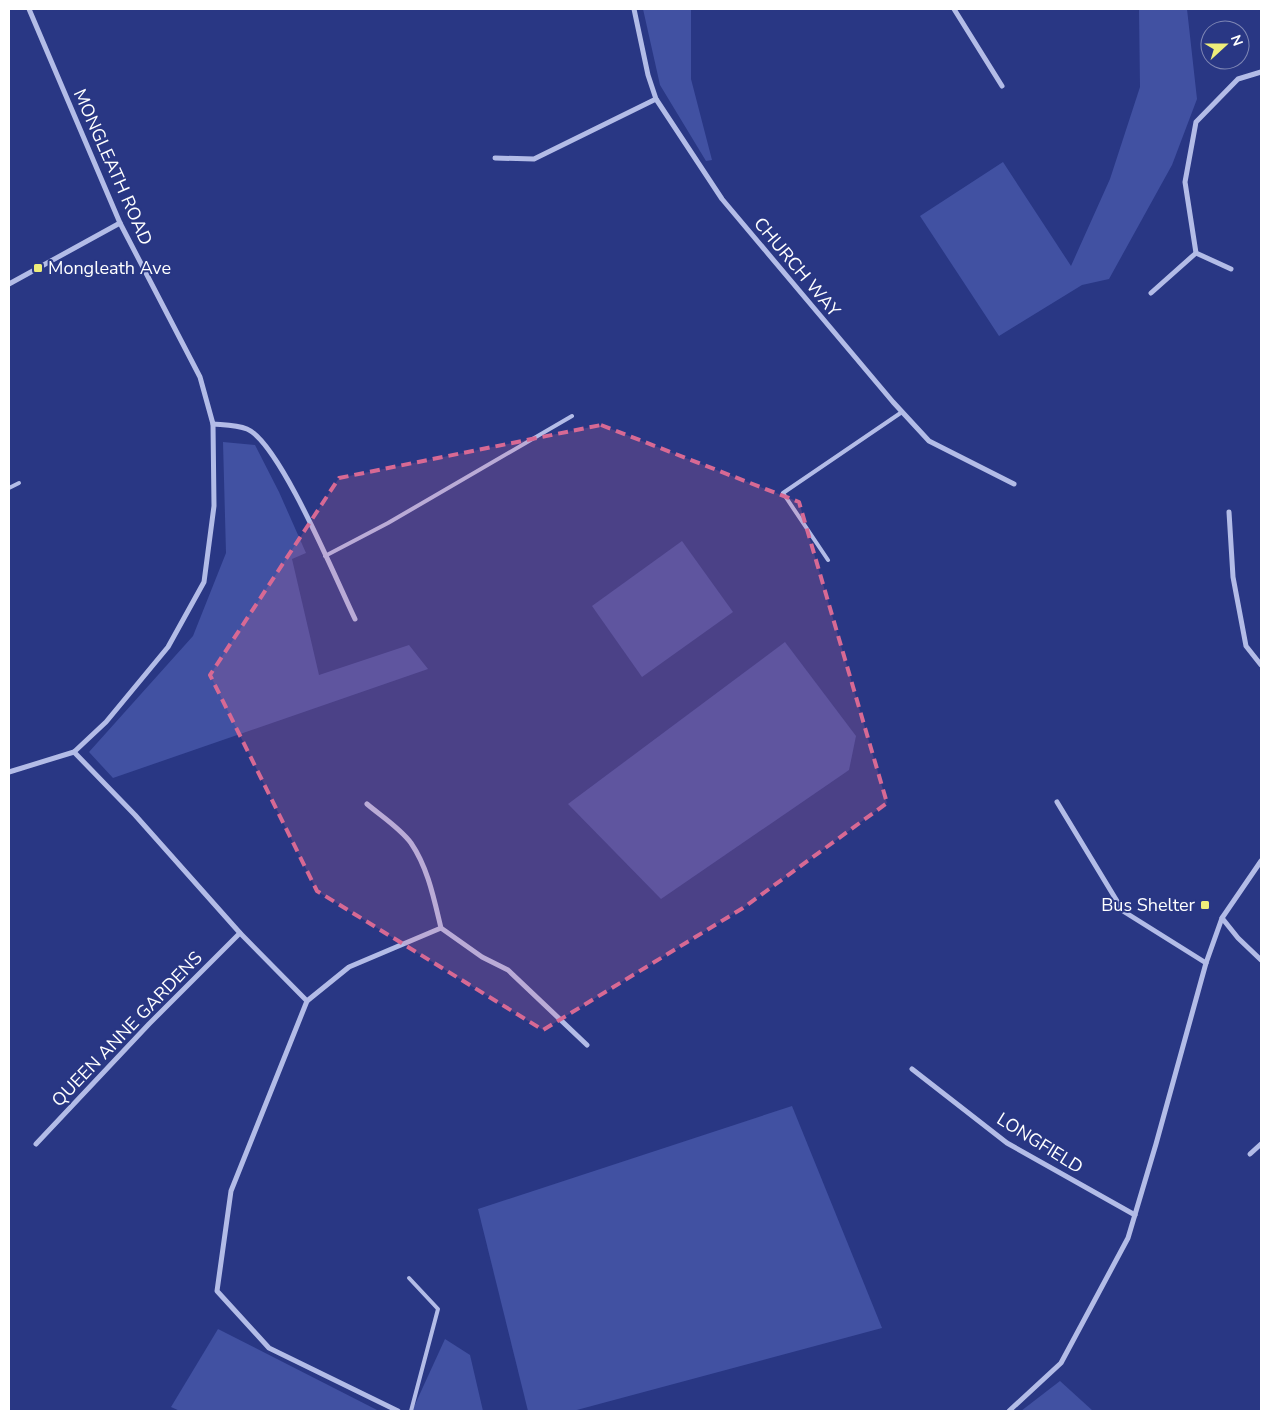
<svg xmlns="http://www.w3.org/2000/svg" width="1270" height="1420" viewBox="0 0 1270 1420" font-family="'Nunito Sans',sans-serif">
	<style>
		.green { fill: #4151a2 }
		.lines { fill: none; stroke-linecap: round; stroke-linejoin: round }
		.service { stroke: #b3bce7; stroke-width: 4 }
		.minor { stroke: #b3bce7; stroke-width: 5 }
		.marked { fill: #d76994; fill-opacity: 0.2; stroke: #d76994; stroke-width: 4; stroke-dasharray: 10 6; stroke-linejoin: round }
		.poi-dot { fill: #eeed7a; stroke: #293784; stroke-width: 2 }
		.labels { text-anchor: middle; stroke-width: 4; stroke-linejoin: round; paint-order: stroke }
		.street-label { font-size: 18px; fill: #fff; stroke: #293784 }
		.poi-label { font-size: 18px; fill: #fff; stroke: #293784; text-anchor: start }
	</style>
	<rect width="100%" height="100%" fill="#293784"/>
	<g class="green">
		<polygon points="643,9 691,9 691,79 712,160 706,161 660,85"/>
		<polygon points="1139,9 1187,9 1197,99 1172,165 1109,279 1082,285 999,336 920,216 1003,162 1071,266 1110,179 1140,87"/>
		<polygon points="223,442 255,445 279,492 306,553 292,559 319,675 409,645 428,669 113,778 89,752 193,636 226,553"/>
		<polygon points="682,541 733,612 642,677 592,606"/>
		<polygon points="785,642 856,736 849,770 661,899 568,804"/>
		<polygon points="792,1106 882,1328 573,1411 528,1411 478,1209"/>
		<polygon points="218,1329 379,1411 180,1411 171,1407"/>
		<polygon points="445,1339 470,1355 483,1411 412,1411"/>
		<polygon points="1060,1381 1093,1411 1021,1411"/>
	</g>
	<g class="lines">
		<g class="service">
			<polyline points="9,488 19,483"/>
			<polyline points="325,556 388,523 572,416"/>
			<polyline points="828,560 783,493 902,412"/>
			<polyline points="409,1278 438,1309 411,1411"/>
		</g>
		<g class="minor">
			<polyline points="634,9 648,75 656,99 722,199 893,402 929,441 1014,484"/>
			<polyline points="954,9 1002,86"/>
			<polyline points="495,158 534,159 656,99"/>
			<polyline points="1231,269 1196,253 1185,182 1196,122 1238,79 1261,72"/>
			<polyline points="9,284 120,223"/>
			<polyline points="1151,293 1196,253"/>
			<path d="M 213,424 C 224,425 237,425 247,429 C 280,443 337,582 355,619"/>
			<polyline points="1229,512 1233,577 1246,646 1261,665"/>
			<polyline points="74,752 135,815 240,933 307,1001 349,967 441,928"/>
			<polyline points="9,772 74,752 106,722 168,647 204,582 214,506 213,424 200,377 120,223 29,9"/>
			<polyline points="1057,802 1123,911 1206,963"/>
			<path d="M 367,804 C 381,816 400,828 411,843 C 428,868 434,899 441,928 L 482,957 L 508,970 L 587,1045"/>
			<polyline points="1222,918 1238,938 1261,960"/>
			<polyline points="307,1001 231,1191 217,1291 269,1348 398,1411"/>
			<polyline points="912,1069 1007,1143 1135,1215"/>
			<polyline points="36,1144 149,1024 240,933"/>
			<polyline points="1250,1154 1261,1144"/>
			<polyline points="1009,1411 1061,1363 1128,1238 1156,1144 1206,963 1222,918 1261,861"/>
		</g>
	</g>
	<path class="marked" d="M 601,425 L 799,502 L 887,803 L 743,908 L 543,1030 L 317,891 L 210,675 L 339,478 Z"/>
	<g class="poi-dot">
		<rect x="33" y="263" width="10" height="10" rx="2.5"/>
		<rect x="1200" y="900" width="10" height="10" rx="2.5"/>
	</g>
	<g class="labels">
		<g class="street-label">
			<text transform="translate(113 167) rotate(66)" y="6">MONGLEATH ROAD</text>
			<text transform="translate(797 267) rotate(50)" y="6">CHURCH WAY</text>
			<text transform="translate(127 1029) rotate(-46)" y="6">QUEEN ANNE GARDENS</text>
			<text transform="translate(1040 1143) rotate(32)" y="6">LONGFIELD</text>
		</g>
		<g class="poi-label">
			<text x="48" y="274">Mongleath Ave</text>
			<text x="1195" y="911" text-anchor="end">Bus Shelter</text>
		</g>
	</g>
	<rect width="1270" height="1420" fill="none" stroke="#ffffff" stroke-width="20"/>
	<g transform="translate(1225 45) rotate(69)"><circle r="24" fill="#293784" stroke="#7f87b5"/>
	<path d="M0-4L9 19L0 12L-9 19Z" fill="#eeed7a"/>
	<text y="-8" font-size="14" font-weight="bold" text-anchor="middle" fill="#ffffff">N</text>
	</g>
</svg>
